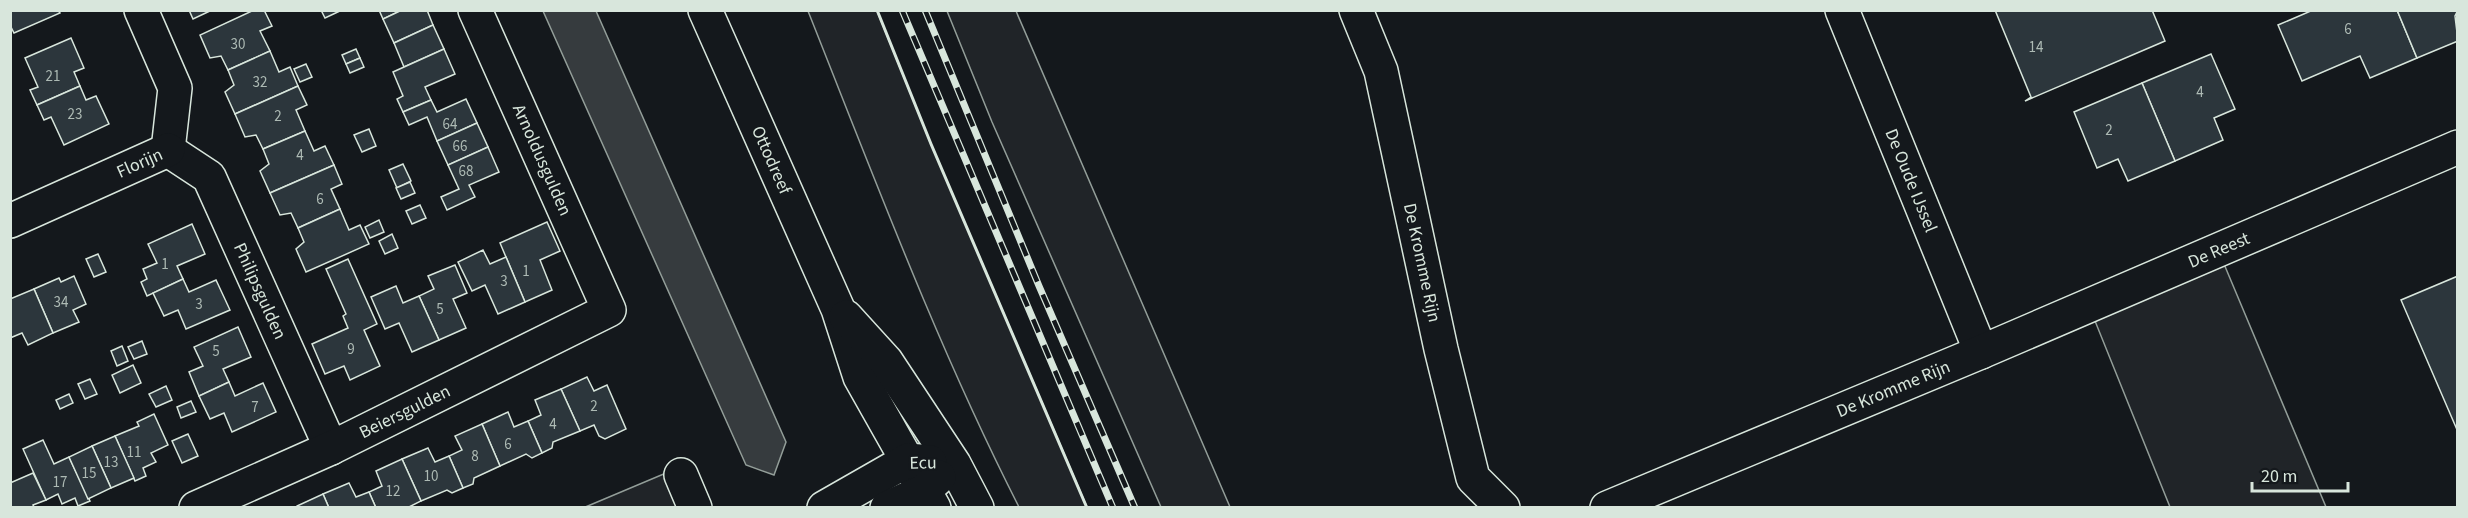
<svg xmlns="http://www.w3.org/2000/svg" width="2468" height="518" viewBox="0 0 2468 518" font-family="'Source Sans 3',sans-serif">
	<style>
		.green { fill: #202428; stroke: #939e99; stroke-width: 1.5 }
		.water { fill: #363b3e; stroke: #939e99; stroke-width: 1.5 }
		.building { fill: #2c363c; stroke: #d8e6dc; stroke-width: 1.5 }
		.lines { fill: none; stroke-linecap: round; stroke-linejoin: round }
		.minor-casing { stroke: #d8e6dc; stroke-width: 36 }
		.minor { stroke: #14181c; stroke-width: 33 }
		.rail-casing { stroke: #d8e6dc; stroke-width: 7 }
		.rail { stroke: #14181c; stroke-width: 4.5; stroke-dasharray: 14; stroke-linecap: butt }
		.wall { stroke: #d8e6dc; stroke-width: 3 }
		.labels { text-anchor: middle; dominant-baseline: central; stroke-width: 4.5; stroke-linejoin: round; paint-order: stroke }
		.number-label { font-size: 15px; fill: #adbab4 }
		.street-label { font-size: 18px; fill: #d8e6dc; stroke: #14181c }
	</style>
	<rect width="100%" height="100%" fill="#14181c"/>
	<!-- green -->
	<g class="green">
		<path d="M808 11H877L931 144 1087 507H1019C938 348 874 177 808 11Z"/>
		<path d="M947 11H1016L1230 507H1161L992 122Z"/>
		<path d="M2224 264 2326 507H2170L2095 321Z"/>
		<path d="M666 473 682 508H583Z"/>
	</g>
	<!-- water -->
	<path class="water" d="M543 11H596L786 442 774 475 746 465Z"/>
	<!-- building -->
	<g class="building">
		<path d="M10 10H58L60 13 14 33 10 25Z"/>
		<path d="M189 10H212L193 19Z"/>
		<path d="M254 10H264L272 26 260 31 270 51 228 70 221 56 210 58 200 35Z"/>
		<path d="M321 10H342L325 18Z"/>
		<path d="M379 10H402L383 19Z"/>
		<path d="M402 10H427L433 25 394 43 383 19Z"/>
		<path d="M1995 10H2152L2165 41 2025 101 2031 97Z"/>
		<path d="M2313 10H2397L2417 58 2370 78 2360 56 2302 81 2278 25Z"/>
		<path d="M2397 10H2458L2455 16 2458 41 2417 58Z"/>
		<path d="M433 25 444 49 404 67 394 43Z"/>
		<path d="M71 38 84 68 74 72 80 86 37 105 30 90 38 87 25 58Z"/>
		<path d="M356 49 360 58 346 64 342 55Z"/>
		<path d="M444 49 455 74 425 87 431 100 403 112 397 99 403 96 393 72Z"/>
		<path d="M270 51 279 72 290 67 298 86 235 114 225 92 234 85 228 70Z"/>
		<path d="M2211 54 2235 109 2214 118 2223 140 2175 161 2142 83Z"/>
		<path d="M360 58 364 67 350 73 346 64Z"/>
		<path d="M306 64 312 77 300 82 294 69Z"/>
		<path d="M2142 83 2175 161 2128 181 2118 159 2097 168 2074 112Z"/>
		<path d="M80 86 86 100 96 96 109 124 64 145 51 117 44 120 37 105Z"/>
		<path d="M298 86 307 105 296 110 305 131 263 149 256 135 245 137 235 114Z"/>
		<path d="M466 99 477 123 437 141 427 117 409 125 403 112 431 100 437 112Z"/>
		<path d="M477 123 488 147 448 165 437 141Z"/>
		<path d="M369 129 376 146 362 152 354 135Z"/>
		<path d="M305 131 314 151 325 146 334 165 270 193 260 171 269 164 263 149Z"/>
		<path d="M488 147 499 172 469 185 475 197 447 210 441 197 459 189 448 165Z"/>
		<path d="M403 164 411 181 397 188 389 170Z"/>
		<path d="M334 165 342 184 331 189 340 209 298 228 291 213 280 215 270 193Z"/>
		<path d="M410 182 415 193 401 199 396 188Z"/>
		<path d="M420 205 426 218 412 224 406 211Z"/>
		<path d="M340 209 349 230 360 225 369 244 306 272 296 249 304 242 298 228Z"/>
		<path d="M379 220 384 232 370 238 365 227Z"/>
		<path d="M547 222 560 251 540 260 552 290 525 302 500 243Z"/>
		<path d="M192 224 205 254 177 266 183 279 147 296 141 282 147 279 143 269 157 263 148 244Z"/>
		<path d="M392 234 398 248 385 254 379 241Z"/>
		<path d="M483 250 490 264 506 257 525 302 498 314 485 285 472 291 458 262Z"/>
		<path d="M98 254 106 272 94 277 86 259Z"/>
		<path d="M348 259 377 324 364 330 380 366 350 380 344 366 325 374 312 344 348 328 343 316 346 314 326 269Z"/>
		<path d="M455 265 467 293 453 299 466 328 439 340 419 296 434 289 428 276Z"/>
		<path d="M74 276 86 304 73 310 79 322 53 333 34 289 59 278 61 282Z"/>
		<path d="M2458 276V432L2401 300Z"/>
		<path d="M183 279 189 292 216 280 230 310 186 329 178 310 164 316 153 293Z"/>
		<path d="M396 286 403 303 419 296 439 340 412 352 399 323 385 329 371 297Z"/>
		<path d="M34 289 53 333 28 345 22 333 10 338V299Z"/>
		<path d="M238 327 251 357 223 369 229 382 199 396 189 372 203 366 194 347Z"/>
		<path d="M142 341 147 354 134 359 128 347Z"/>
		<path d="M122 346 128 361 117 366 111 351Z"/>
		<path d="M133 365 141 383 120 393 112 375Z"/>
		<path d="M587 377 594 391 607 385 626 429 605 439 599 436 594 425 580 431 561 389Z"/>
		<path d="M90 379 97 394 85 399 78 384Z"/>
		<path d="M229 382 235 396 263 383 276 412 232 432 224 413 210 419 199 396Z"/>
		<path d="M166 386 172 400 156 407 149 394Z"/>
		<path d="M561 389 580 431 553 442 552 448 542 453 528 421 541 415 535 400Z"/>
		<path d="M69 394 73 403 60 409 56 400Z"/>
		<path d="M191 401 196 412 181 418 177 407Z"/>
		<path d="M508 412 514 427 528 421 542 453 532 458 526 454 500 466 482 424Z"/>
		<path d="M154 414 168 445 151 453 156 462 143 468 146 476 135 481 115 436 139 426 137 422Z"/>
		<path d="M482 424 500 466 474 478 473 484 463 488 449 456 462 450 455 436Z"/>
		<path d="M188 434 198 456 182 463 172 441Z"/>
		<path d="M115 436 134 478 111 488 92 446Z"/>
		<path d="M43 440 54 464 69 457 90 501 78 506 75 498 62 504 58 494 46 500 23 449Z"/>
		<path d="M92 446 111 488 88 499 69 457Z"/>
		<path d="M428 448 435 462 449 456 463 488 452 493 447 490 421 501 402 459Z"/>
		<path d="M402 459 421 501 407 508H376L369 492 382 486 376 471Z"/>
		<path d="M33 473 46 500 33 505 34 508H10V483Z"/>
		<path d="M349 483 356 497 369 492 376 508H329L323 494Z"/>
		<path d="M323 494 329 508H297V506Z"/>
	</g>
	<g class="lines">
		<!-- minor casing -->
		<g class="minor-casing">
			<g id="minor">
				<path d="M141 10 175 88 168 150"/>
				<path id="s1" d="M705 10 838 309 860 377 934 508"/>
				<path id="s2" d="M1356 10 1381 71 1441 349 1473 478 1503 508"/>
				<path id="s3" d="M1842 10 1981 352"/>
				<path id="s4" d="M168 150 209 177 331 448"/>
				<path id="s5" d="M10 221 168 150"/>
				<path d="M846 317 886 361 954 464 977 508"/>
				<path d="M681 475 695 508"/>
				<path id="s6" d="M196 508 331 448 609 310 475 10"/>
				<path d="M824 508 908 460 930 462"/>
				<path d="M887 508 924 491 939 477"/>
				<path id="s7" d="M1607 508 1981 352 2458 147"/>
			</g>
		</g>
		<!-- minor -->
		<use href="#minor" class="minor"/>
		<!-- rail casing -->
		<g class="rail-casing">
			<g id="rail">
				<path d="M902 10 1113 508"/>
				<path d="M925 10 1039 286 1135 508"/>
			</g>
		</g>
		<!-- rail -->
		<use href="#rail" class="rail"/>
		<!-- wall -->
		<path class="wall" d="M877 10 931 144 1087 508"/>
	</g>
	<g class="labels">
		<!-- number labels -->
		<g class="number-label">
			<text x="2348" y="29">6</text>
			<text x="238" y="44">30</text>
			<text x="2036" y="47">14</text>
			<text x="53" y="76">21</text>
			<text x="260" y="82">32</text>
			<text x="2200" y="92">4</text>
			<text x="75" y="114">23</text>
			<text x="278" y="116">2</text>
			<text x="450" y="124">64</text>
			<text x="2109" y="130">2</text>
			<text x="460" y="146">66</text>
			<text x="300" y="155">4</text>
			<text x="466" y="171">68</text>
			<text x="320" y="199">6</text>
			<text x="165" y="264">1</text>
			<text x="526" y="271">1</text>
			<text x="504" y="281">3</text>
			<text x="61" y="302">34</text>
			<text x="199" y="304">3</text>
			<text x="440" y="309">5</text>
			<text x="351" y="349">9</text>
			<text x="216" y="351">5</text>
			<text x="594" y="406">2</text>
			<text x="255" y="407">7</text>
			<text x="553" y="424">4</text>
			<text x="508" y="444">6</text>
			<text x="134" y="452">11</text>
			<text x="475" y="456">8</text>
			<text x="111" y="462">13</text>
			<text x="89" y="473">15</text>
			<text x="431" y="476">10</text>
			<text x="60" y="482">17</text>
			<text x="393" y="491">12</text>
		</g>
		<!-- street labels -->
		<g class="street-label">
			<text transform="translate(542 160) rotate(66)">Arnoldusgulden</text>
			<text stroke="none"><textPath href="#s1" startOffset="164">Ottodreef</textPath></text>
			<text stroke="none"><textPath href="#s5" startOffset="142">Florijn</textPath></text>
			<text stroke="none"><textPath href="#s3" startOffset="184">De Oude IJssel</textPath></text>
			<text stroke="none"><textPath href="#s7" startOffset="664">De Reest</textPath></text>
			<text stroke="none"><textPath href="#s2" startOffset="262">De Kromme Rijn</textPath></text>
			<text stroke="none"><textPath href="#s4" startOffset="174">Philipsgulden</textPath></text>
			<text stroke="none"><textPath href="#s7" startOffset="310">De Kromme Rijn</textPath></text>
			<text stroke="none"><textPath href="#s6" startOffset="230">Beiersgulden</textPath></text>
			<text transform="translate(923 463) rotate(-1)">Ecu</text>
		</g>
	</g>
	<!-- border -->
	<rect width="2468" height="518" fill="none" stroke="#d8e6dc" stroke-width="24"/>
	<!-- scale -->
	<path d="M2252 482v9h96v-9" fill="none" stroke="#d8e6dc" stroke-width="3"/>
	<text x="2261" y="482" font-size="18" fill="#d8e6dc" stroke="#14181c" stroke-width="4.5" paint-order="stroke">20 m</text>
</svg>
